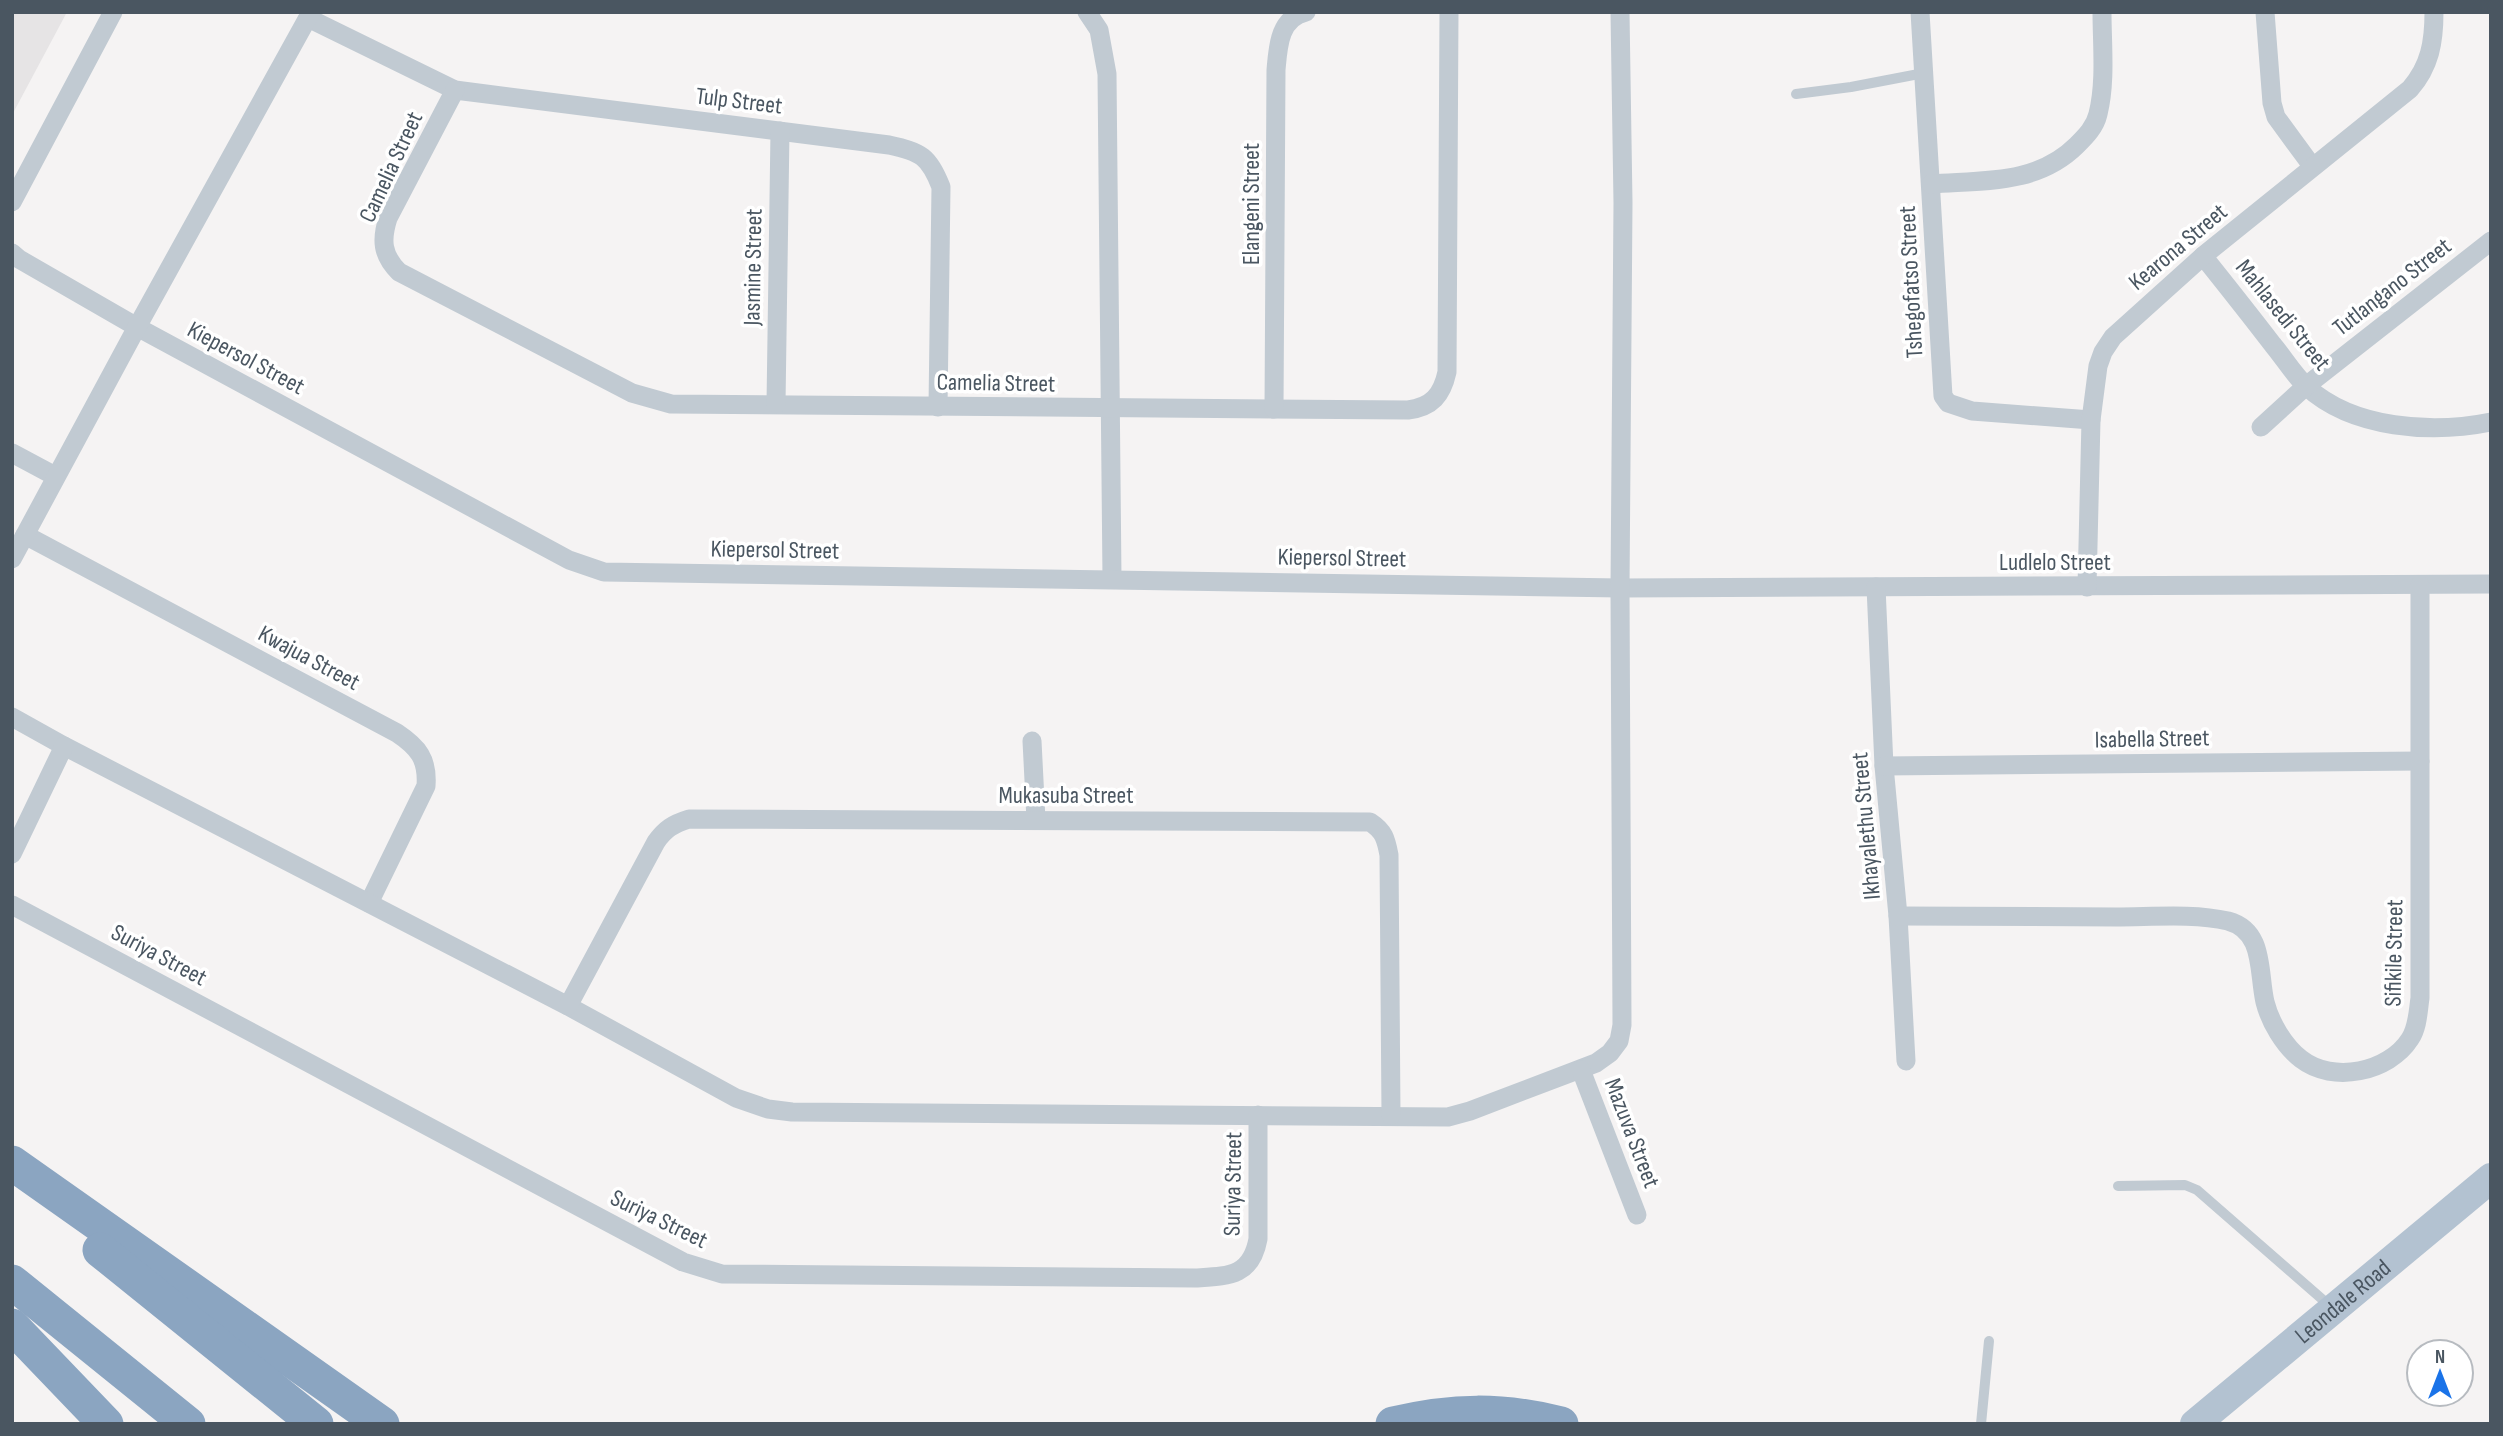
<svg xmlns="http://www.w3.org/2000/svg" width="2503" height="1436" viewBox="0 0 2503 1436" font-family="'Sofia Sans Condensed',sans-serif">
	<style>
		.education { fill: #e6e4e5 }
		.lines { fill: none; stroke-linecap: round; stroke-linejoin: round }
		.service { stroke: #c1cad2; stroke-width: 10 }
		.minor { stroke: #c1cad2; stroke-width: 19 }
		.primary { stroke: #b3c2d1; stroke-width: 30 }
		.motorway { stroke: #8ba5c1; stroke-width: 35 }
		.labels { text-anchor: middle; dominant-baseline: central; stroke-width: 7; stroke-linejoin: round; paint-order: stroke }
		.street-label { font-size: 24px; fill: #4a5661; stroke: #fff }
	</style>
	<rect width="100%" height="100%" fill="#f5f3f3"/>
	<!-- education -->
	<path class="education" d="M12 12H67L12 115Z"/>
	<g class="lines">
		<!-- service -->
		<g class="service">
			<path d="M1796 94 1851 87 1924 73"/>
			<path d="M2118 1186 2185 1185 2197 1190 2330 1306"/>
			<path d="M1981 1424 1989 1341"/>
		</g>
		<!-- minor -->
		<g class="minor">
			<path d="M1087 12 1099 30 1107 74 1112 578"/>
			<path d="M1920 12 1943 396 1948 403 1972 411 2091 420"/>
			<path d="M2265 12 2272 103 2276 117 2312 166"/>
			<path d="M308 18 455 90 889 145C921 152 929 156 941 187L938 407"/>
			<path d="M455 90 388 218C381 240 382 255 399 272L632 393 671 404 1408 410C1432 407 1442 395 1447 372L1449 12"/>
			<path d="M1931 184C1983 180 2037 185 2077 145 2086 136 2095 127 2098 114 2106 82 2102 45 2102 12"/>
			<path d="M12 202 113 12"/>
			<path d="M12 253 19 259 137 327 569 560 604 572 1620 588 2491 584"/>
			<path d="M2203 256C2227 286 2250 315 2273 345 2284 358 2294 375 2307 387 2353 429 2432 434 2491 422"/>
			<path d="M776 404 780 131"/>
			<path d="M1274 409 1276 70C1278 47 1279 18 1306 12"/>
			<path d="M2261 427 2306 386 2491 241"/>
			<path d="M12 453 55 476"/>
			<path d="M25 535 397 733C418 747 428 759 426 786L369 903"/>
			<path d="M12 559 137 327 311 12"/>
			<path d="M1876 587 1884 766 1898 916 1906 1061"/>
			<path d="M2087 587 2091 420 2098 366 2103 352 2113 337 2203 256 2410 89C2430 66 2434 42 2434 12"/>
			<path d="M12 717 64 746 568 1006 736 1098 768 1109 792 1112 1448 1117 1470 1111 1596 1063 1610 1053 1619 1041 1622 1025 1620 588 1623 203 1620 12"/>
			<path d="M1032 741 1036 820"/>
			<path d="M1884 766 2420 761"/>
			<path d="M12 854 64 746"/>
			<path d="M12 905 683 1262 722 1274 1195 1278C1228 1276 1251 1277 1258 1239V1115"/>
			<path d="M1898 916C1970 916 2043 917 2116 917 2152 917 2193 913 2228 921 2265 931 2258 972 2265 1002 2270 1022 2284 1046 2301 1059 2333 1084 2389 1072 2410 1039 2418 1027 2418 1011 2420 998V585"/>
			<path d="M568 1006 656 842C665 829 673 824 689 819L1370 822C1384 831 1386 839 1389 855L1391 1115"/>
			<path d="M1581 1070 1637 1215"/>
		</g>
		<!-- primary -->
		<path class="primary" id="s1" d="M2195 1424 2491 1178"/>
		<!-- motorway -->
		<g class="motorway">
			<path d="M12 1163 382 1424"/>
			<path d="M100 1250 316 1424"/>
			<path d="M12 1282 188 1424"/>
			<path d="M12 1326 106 1424"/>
			<path d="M1393 1424C1452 1410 1502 1409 1561 1424"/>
		</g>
	</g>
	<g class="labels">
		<!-- street labels -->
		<g class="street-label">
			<text transform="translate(739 101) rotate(7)">Tulp Street</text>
			<text transform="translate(391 167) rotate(-65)">Camelia Street</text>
			<text transform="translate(1251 204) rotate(-90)">Elangeni Street</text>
			<text transform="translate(2178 247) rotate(-40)">Kearona Street</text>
			<text transform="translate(753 267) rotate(-89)">Jasmine Street</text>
			<text transform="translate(1911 282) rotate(-93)">Tshegofatso Street</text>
			<text transform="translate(2392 287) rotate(-38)">Tutlangano Street</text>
			<text transform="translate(2283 315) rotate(51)">Mahlasedi Street</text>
			<text transform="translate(246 358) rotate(28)">Kiepersol Street</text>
			<text transform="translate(996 383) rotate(1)">Camelia Street</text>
			<text transform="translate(775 550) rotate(1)">Kiepersol Street</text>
			<text transform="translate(1342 558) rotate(1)">Kiepersol Street</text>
			<text x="2055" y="562">Ludlelo Street</text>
			<text transform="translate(309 658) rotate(28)">Kwajua Street</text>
			<text transform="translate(2152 739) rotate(-1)">Isabella Street</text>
			<text x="1066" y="795">Mukasuba Street</text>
			<text transform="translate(1866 826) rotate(-95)">Ikhayalethu Street</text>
			<text transform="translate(2394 953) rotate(-89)">Sifikile Street</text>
			<text transform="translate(159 955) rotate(28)">Suriya Street</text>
			<text transform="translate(1632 1133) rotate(69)">Mazuva Street</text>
			<text transform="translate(1233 1184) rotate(-89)">Suriya Street</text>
			<text transform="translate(659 1219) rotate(26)">Suriya Street</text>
			<text stroke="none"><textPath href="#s1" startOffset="192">Leondale Road</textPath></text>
		</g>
	</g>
	<!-- border -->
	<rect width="2503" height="1436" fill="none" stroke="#4a5661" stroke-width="28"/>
	<!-- north arrow -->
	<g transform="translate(2440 1373)"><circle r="33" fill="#ffffff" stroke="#b7bbc0" stroke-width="2"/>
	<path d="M0-5L12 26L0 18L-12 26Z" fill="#1a73e8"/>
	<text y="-10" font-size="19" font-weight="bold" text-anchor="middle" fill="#4a5661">N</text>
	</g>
</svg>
